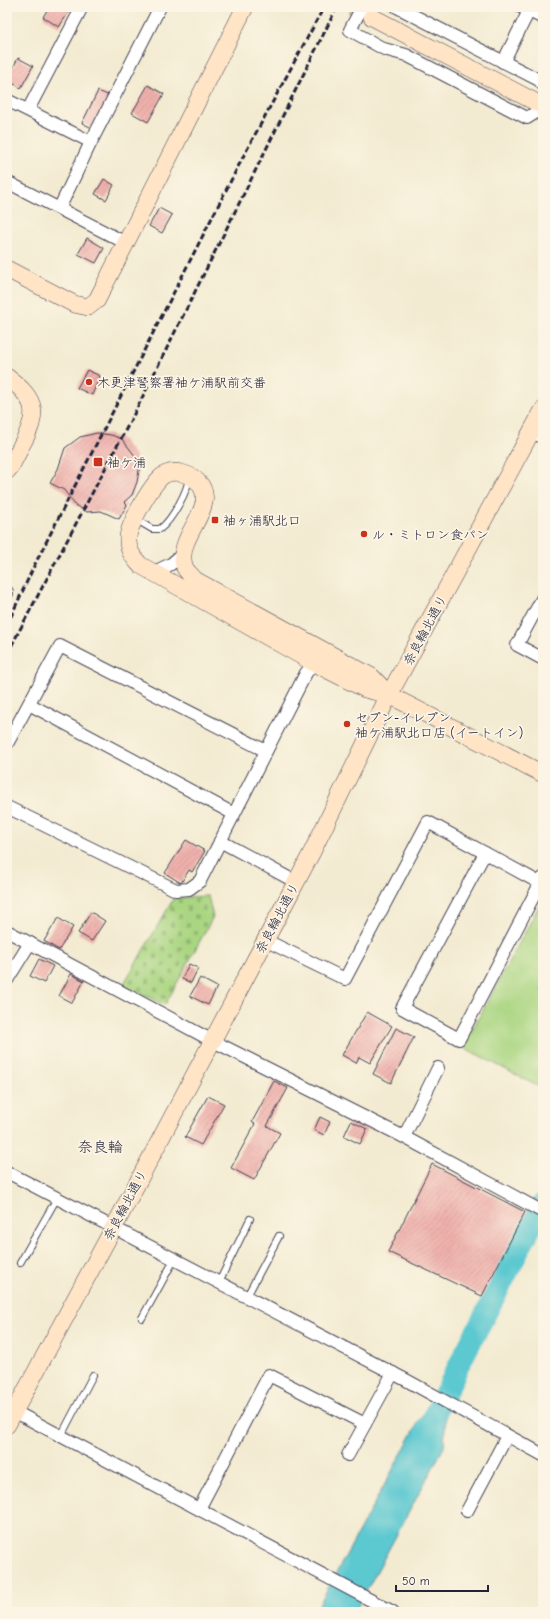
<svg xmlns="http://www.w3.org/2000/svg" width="550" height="1619" viewBox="0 0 550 1619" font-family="'Comic Neue','Klee One',sans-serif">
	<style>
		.cemetery { fill: url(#cemetery-stones); stroke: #667c5e }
		.park { fill: #aad682; stroke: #667c5e }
		.water { fill: #5bc8d0; stroke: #3e7586 }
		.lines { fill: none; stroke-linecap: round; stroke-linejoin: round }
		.river { stroke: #5bc8d0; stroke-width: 22 }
		.building { fill: url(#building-hatch) }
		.secondary-tunnel { stroke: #c9c3b3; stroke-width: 17; stroke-dasharray: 17 8; stroke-linecap: butt }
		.lane-casing { stroke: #414052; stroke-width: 8 }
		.street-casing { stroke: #414052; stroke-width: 14 }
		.secondary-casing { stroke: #414052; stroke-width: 18 }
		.lane { stroke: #fff; stroke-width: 6 }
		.street { stroke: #fff; stroke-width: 12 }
		.secondary { stroke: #ffe4c6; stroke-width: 17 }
		.rail { stroke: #22223b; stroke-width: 3; stroke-dasharray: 6 3; stroke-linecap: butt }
		.poi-dot { fill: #c8321e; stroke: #fcf5e5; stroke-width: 1.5 }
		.labels { text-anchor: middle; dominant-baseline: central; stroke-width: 3.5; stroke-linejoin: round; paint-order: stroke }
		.poi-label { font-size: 13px; fill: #22223b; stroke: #fcf5e5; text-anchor: start }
		.street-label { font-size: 13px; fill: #22223b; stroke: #fcf5e5 }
		.quarter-label { font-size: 15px; fill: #22223b; stroke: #fcf5e5 }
	</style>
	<defs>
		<pattern id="cemetery-stones" width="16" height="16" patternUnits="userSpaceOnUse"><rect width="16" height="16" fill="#aad682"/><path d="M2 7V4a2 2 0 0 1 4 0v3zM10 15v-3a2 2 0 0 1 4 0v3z" fill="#92b771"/></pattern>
		<pattern id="building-hatch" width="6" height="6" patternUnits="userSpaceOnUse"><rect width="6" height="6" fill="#efb0ab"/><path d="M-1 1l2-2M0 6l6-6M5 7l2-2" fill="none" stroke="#cd9794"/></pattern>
	</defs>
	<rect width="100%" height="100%" fill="#fcf5e5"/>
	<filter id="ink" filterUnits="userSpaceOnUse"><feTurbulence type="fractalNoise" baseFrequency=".025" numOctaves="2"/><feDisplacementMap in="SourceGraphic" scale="8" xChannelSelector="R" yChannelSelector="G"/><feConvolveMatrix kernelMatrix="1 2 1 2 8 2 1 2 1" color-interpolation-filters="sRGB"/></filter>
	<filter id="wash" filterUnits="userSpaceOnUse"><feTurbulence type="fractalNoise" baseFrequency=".012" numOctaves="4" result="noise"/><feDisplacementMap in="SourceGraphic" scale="16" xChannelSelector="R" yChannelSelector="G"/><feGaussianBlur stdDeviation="0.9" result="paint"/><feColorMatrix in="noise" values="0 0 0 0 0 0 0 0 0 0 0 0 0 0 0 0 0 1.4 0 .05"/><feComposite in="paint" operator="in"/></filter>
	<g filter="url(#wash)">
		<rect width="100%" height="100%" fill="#f3ebd1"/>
		<!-- cemetery -->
		<path class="cemetery" d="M208 896 213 917 165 1005 123 985 174 898Z"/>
		<!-- park -->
		<path class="park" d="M543 899V1089L463 1047Z"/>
		<!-- water -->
		<path class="water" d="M429 1403 446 1411 444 1447 355 1612H315Z"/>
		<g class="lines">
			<!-- river -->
			<path class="river" d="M425 1434 466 1351 543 1204"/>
		</g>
		<g id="blocks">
			<!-- building -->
			<g class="building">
				<path d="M49 7H72L59 27 43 17Z"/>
				<path d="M18 58 33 66 21 88 7 80Z"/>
				<path d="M148 85 164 94 148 122 132 113Z"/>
				<path d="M98 91 110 96 94 129 82 123Z"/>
				<path d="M104 179 114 185 106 200 95 194Z"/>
				<path d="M159 208 172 215 162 233 149 226Z"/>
				<path d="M87 238 104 248 96 263 78 254Z"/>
				<path d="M87 370 100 376 92 395 77 388Z"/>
				<path d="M97 433 111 435 122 439 136 457 139 470 137 482 132 495 124 502 127 505 119 519 101 511 87 512 75 505 64 490 50 483 58 469 65 448 80 437Z"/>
				<path d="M186 840 205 851 192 872 189 870 181 883 165 873Z"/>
				<path d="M91 912 105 921 92 941 78 933Z"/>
				<path d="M58 918 73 927 59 950 44 941Z"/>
				<path d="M39 959 53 966 44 983 30 976Z"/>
				<path d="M189 964 198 968 191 983 182 979Z"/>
				<path d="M71 974 84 981 72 1003 59 996Z"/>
				<path d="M200 978 217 987 208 1005 190 996Z"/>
				<path d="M367 1012 392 1026 370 1063 359 1057 356 1063 342 1055Z"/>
				<path d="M396 1028 414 1037 391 1083 373 1074Z"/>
				<path d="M274 1081 288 1088 267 1126 280 1133 254 1180 231 1168 255 1124 252 1122Z"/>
				<path d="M208 1096 224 1104 201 1145 185 1137Z"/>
				<path d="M320 1117 330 1122 324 1135 314 1130Z"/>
				<path d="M351 1121 367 1129 360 1144 344 1136Z"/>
				<path d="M432 1164 525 1212 482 1296 388 1252Z"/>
			</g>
		</g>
	</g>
	<g filter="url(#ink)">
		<use href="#blocks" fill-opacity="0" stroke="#414052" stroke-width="1"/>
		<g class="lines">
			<!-- secondary-tunnel -->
			<path class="secondary-tunnel" d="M351 7 372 17"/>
			<!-- lane casing -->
			<g class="lane-casing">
				<g id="lane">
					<path d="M135 519 152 529H160C172 520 188 491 189 477"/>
					<path d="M20 1263 57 1198"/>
					<path d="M218 1284 250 1219"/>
					<path d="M246 1298 279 1236"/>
					<path d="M142 1318 174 1260"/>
					<path d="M61 1436 93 1375"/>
				</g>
			</g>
			<!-- street casing -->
			<g class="street-casing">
				<g id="street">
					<path d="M362 7 350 30 384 49 406 55 527 118 543 108"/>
					<path d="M397 7 539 80 543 85"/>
					<path d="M521 7 543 18"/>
					<path d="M503 62 529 11"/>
					<path d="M7 100 91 142"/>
					<path d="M28 110 82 7"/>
					<path d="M7 182 126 243"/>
					<path d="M60 207 91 142 160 7"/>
					<path d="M532 431 543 438"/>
					<path d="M152 573 171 564 183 554"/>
					<path d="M7 592V593"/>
					<path d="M543 597 517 645 543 659"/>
					<path d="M29 704 234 814"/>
					<path d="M7 744 60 646 266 751"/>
					<path d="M7 807 176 890 189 889 200 881 306 673 314 663"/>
					<path d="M220 841 296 882"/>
					<path d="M485 853 402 1008 459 1039 543 878"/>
					<path d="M7 931 211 1040 404 1137 543 1212"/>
					<path d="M265 940 345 979 428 822 540 883"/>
					<path d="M7 980 30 943"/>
					<path d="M404 1137 438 1068"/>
					<path d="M7 1172 406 1380 543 1455"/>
					<path d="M8 1408 393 1612"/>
					<path d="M348 1455 365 1424"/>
					<path d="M199 1509 269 1375 365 1424 393 1373"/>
					<path d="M467 1511 507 1436"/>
				</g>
			</g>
			<!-- secondary casing -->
			<g class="secondary-casing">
				<g id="secondary">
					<path d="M372 17 543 106"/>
					<path d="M7 269 74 304 88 307 97 300 245 7"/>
					<path d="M7 377C38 400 39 414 21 446 17 454 13 465 7 471"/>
					<path d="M389 695 372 677 195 580C192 576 187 572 185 568 172 537 223 506 197 481 190 474 176 470 166 474 154 478 128 526 128 538 127 549 133 557 140 565L314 663 365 689 389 695 543 774"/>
					<path d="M7 1425 113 1229 312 852 389 695 543 410"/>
				</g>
			</g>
			<!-- lane -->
			<use href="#lane" class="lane"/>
			<!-- street -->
			<use href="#street" class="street"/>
			<!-- secondary -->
			<use href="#secondary" class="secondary"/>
			<!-- rail -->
			<g class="rail">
				<path d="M7 625 35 564 244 155 324 7"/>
				<path d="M7 654 134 414 337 7"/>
			</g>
		</g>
	</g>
	<!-- markers -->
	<g class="poi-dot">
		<circle cx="89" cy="382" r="4"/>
		<rect x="93" y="457" width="10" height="10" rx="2"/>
		<rect x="211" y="516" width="8" height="8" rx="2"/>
		<circle cx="364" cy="534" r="4"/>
		<circle cx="347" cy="724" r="4"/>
	</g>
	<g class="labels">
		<!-- poi labels -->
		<g class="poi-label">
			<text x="97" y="382">木更津警察署袖ケ浦駅前交番</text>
			<text x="107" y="462">袖ケ浦</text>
			<text x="223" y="520">袖ヶ浦駅北口</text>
			<text x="372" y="534">ル・ミトロン食パン</text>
			<text x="355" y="717">セブン-イレブン<tspan x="355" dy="15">袖ケ浦駅北口店 (イートイン)</tspan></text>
		</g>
		<!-- street labels -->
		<g class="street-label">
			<text transform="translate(425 630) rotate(-62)">奈良輪北通り</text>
			<text transform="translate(277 918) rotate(-62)">奈良輪北通り</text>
			<text transform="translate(125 1205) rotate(-62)">奈良輪北通り</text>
		</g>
		<!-- quarter labels -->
		<g class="quarter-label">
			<text x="100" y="1147">奈良輪</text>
		</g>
	</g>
	<!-- margin -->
	<rect width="550" height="1619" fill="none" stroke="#fcf5e5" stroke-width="24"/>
	<!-- scale -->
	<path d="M396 1585v6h92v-6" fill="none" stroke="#22223b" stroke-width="2"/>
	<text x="402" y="1585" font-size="12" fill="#22223b" stroke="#fcf5e5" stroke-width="3" paint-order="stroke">50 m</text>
</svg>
